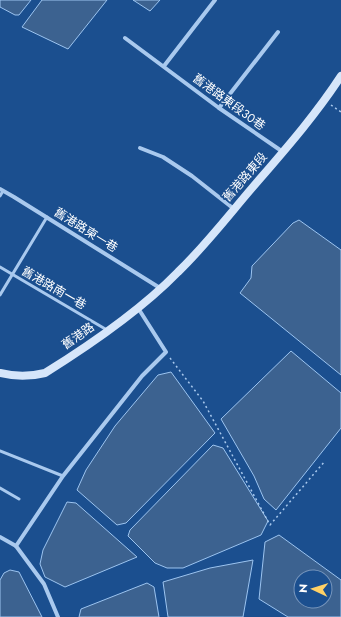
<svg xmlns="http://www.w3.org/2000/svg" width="341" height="617" viewBox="0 0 341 617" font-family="Jost,'Noto Sans TC',sans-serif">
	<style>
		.water { fill: #3c6290; stroke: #9cc4f0; fill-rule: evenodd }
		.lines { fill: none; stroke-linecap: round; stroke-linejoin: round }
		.path { stroke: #a9c9ee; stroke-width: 1.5; stroke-dasharray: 2 3; stroke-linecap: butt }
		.lane { stroke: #a9c9ee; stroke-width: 3 }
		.street { stroke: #a9c9ee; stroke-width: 4 }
		.secondary { stroke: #d6e6fa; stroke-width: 8 }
		.labels { text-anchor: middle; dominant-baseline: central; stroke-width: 3.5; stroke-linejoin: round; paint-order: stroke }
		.street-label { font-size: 12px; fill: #fff; stroke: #1b4f8f }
	</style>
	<rect width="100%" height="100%" fill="#1b4f8f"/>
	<!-- water -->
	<g class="water">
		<path d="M0 0H31L19 15H15L0 7Z"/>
		<path d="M42 0H107L68 49 22 27Z"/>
		<path d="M133 0H160L150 11Z"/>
		<path d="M299 220 341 250V375L240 293 251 278 252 266 293 223Z"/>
		<path d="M291 351 341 393V428L276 510 264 499 254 476 221 419Z"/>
		<path d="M171 372 215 433 126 523 117 525 77 490 86 470 115 426 158 375Z"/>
		<path d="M213 445 223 448 268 521 261 535 183 568H167L155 563 128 536 130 530Z"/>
		<path d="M67 502 76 503 137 557 65 587 45 577 40 564 43 550Z"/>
		<path d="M279 535 341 580V617H288L259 599 265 542ZM301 577H325V601H301Z"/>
		<path d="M253 560 243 617H168L163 582 210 568Z"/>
		<path d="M10 570 19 572 42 617H0V580L4 573Z"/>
		<path d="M147 583 154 587 159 617H79L81 609Z"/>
	</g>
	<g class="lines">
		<!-- path -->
		<g class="path">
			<path d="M331 105 341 112"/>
			<path d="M170 358 203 401 270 525 325 461"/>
		</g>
		<!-- lane -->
		<g class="lane">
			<path d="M0 196 3 191"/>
			<path d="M0 267 107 330"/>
			<path d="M0 295 47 217"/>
			<path d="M0 451 63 476"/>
			<path d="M0 488 19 499"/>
		</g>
		<!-- street -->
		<g class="street">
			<path d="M125 38 219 108 283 152"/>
			<path d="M164 66 215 0"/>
			<path d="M219 108 278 32"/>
			<path d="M140 148 163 157 192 176 234 209"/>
			<path d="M0 189 14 197 160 288"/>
			<path d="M0 537 16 546 44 584 58 617"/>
			<path d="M16 546 63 476 142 376 166 352 138 308"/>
		</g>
		<!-- secondary -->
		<path class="secondary" d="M0 373C16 377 29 377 45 373 90 345 141 310 178 272 205 246 228 216 252 188 283 152 315 116 341 76"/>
	</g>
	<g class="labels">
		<!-- street labels -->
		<g class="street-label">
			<text transform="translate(229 102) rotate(36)">舊港路東段30巷</text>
			<text transform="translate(245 177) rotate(-49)">舊港路東段</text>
			<text transform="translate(86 230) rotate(32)">舊港路東一巷</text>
			<text transform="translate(54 288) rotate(30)">舊港路南一巷</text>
			<text transform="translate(78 336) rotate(-35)">舊港路</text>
		</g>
	</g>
	<!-- north arrow -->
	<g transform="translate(313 589) rotate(274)"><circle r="19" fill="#1b4f8f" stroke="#7695bc"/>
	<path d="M0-3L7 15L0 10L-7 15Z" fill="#ffd166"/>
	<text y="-6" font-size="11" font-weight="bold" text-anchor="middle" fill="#ffffff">N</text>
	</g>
</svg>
